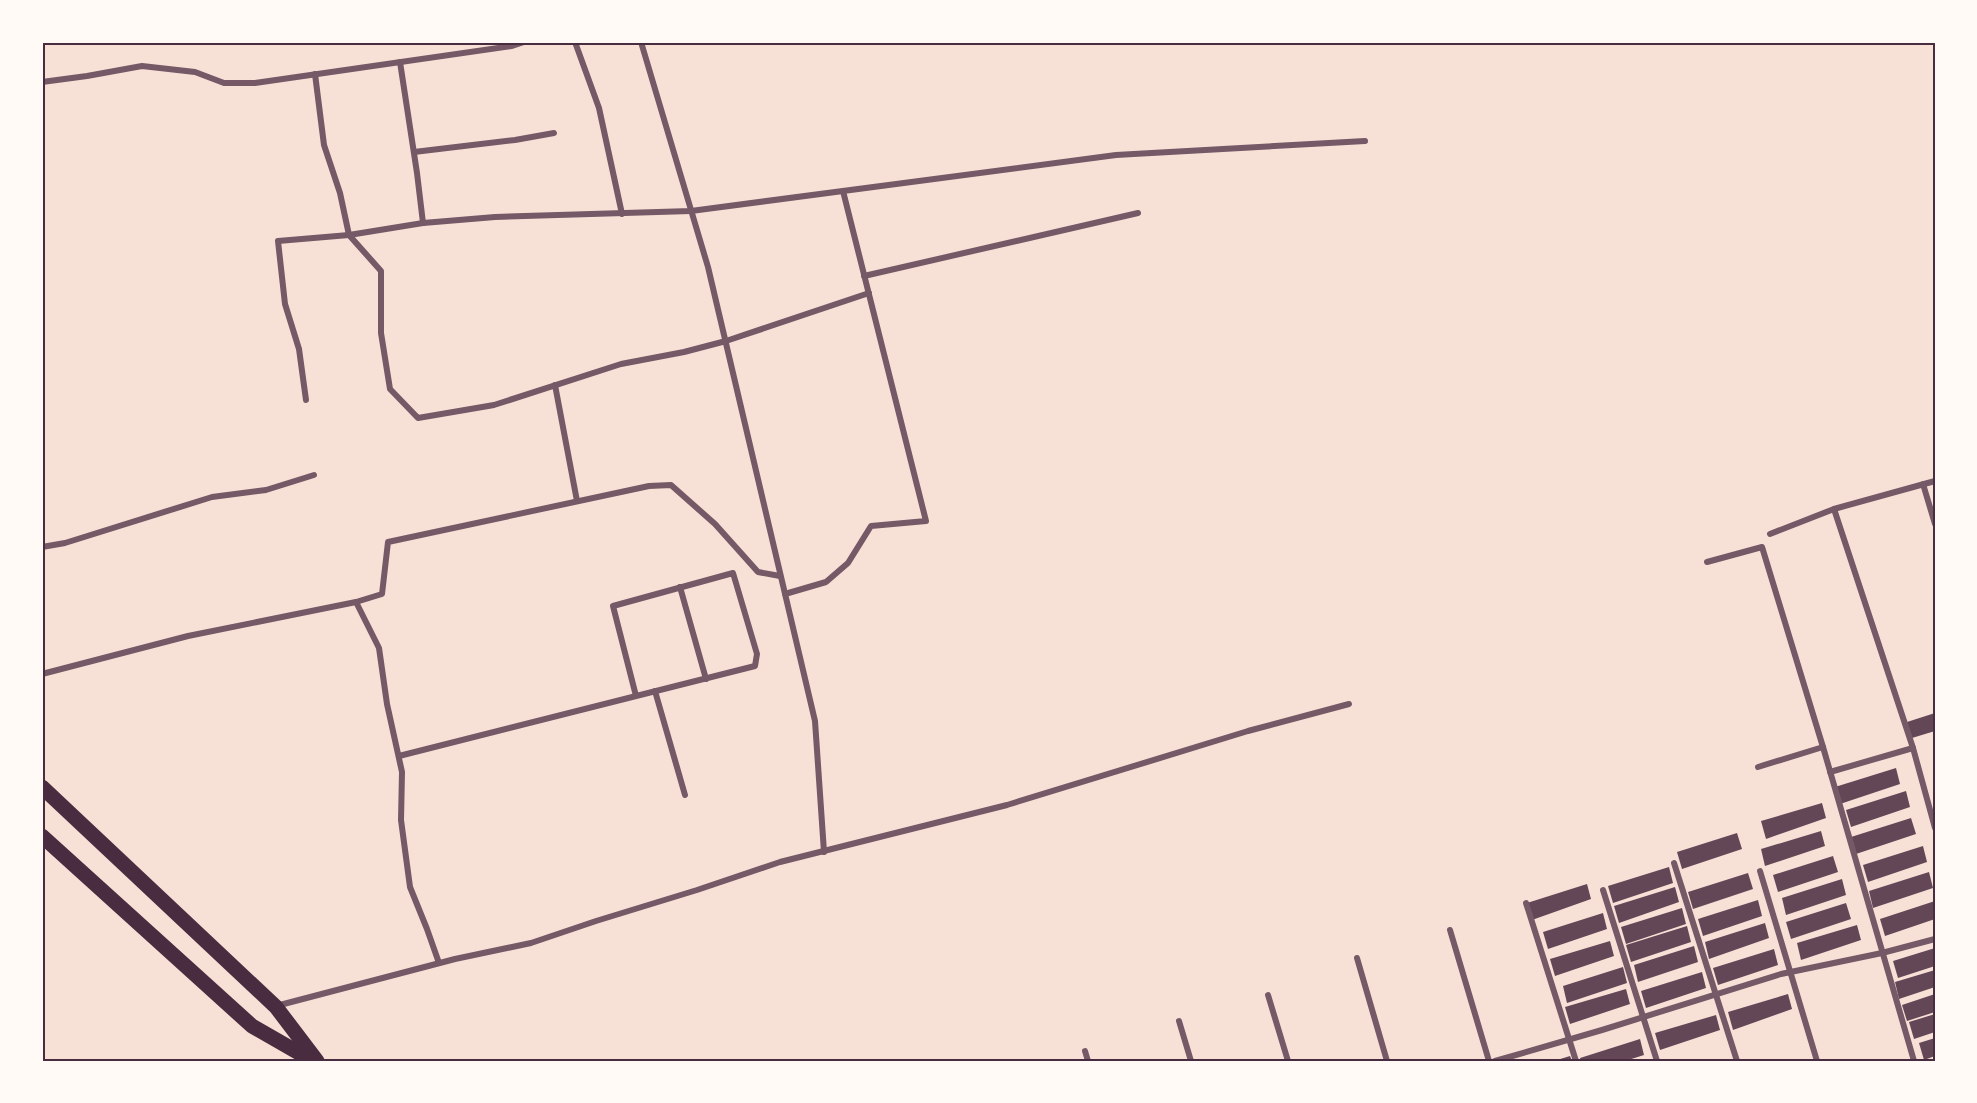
<svg xmlns="http://www.w3.org/2000/svg" width="1977" height="1103" viewBox="0 0 1977 1103" font-family="Cabin,sans-serif">
	<style>
		.building { fill: #644757 }
		.lines { fill: none; stroke-linecap: round; stroke-linejoin: round }
		.minor { stroke: #755966; stroke-width: 6 }
		.primary { stroke: #4a2c40; stroke-width: 15 }
		.neatline { fill: none; stroke: #4a2c40; stroke-width: 2 }
	</style>
	<rect width="100%" height="100%" fill="#f7e1d7"/>
	<!-- building -->
	<g class="building">
		<path d="M1935 713V731L1912 738 1907 722Z"/>
		<path d="M1896 768 1900 784 1840 804 1835 787Z"/>
		<path d="M1906 791 1910 807 1851 827 1846 810Z"/>
		<path d="M1822 803 1826 818 1766 839 1761 821Z"/>
		<path d="M1911 818 1916 834 1856 854 1851 837Z"/>
		<path d="M1821 831 1825 846 1765 866 1761 849Z"/>
		<path d="M1737 833 1742 849 1682 869 1677 852Z"/>
		<path d="M1923 846 1927 862 1868 882 1863 865Z"/>
		<path d="M1833 856 1838 872 1778 892 1773 875Z"/>
		<path d="M1669 867 1673 883 1613 903 1608 886Z"/>
		<path d="M1929 872 1933 888 1873 908 1869 891Z"/>
		<path d="M1748 873 1753 889 1693 909 1688 892Z"/>
		<path d="M1842 879 1846 895 1786 915 1782 898Z"/>
		<path d="M1587 884 1591 899 1532 920 1527 903Z"/>
		<path d="M1675 887 1679 902 1619 923 1614 906Z"/>
		<path d="M1758 900 1762 916 1703 936 1698 919Z"/>
		<path d="M1935 901V919L1885 936 1880 919Z"/>
		<path d="M1846 903 1851 919 1791 939 1786 922Z"/>
		<path d="M1682 908 1686 924 1626 944 1621 927Z"/>
		<path d="M1603 913 1607 929 1548 949 1543 932Z"/>
		<path d="M1765 923 1769 938 1709 959 1705 942Z"/>
		<path d="M1857 925 1861 940 1801 960 1797 943Z"/>
		<path d="M1687 926 1691 942 1631 962 1626 945Z"/>
		<path d="M1610 941 1614 956 1555 976 1550 959Z"/>
		<path d="M1694 946 1698 962 1638 982 1634 965Z"/>
		<path d="M1935 948V966L1898 978 1893 961Z"/>
		<path d="M1774 949 1778 965 1718 985 1713 968Z"/>
		<path d="M1623 967 1627 983 1567 1003 1563 986Z"/>
		<path d="M1935 970V987L1899 999 1895 982Z"/>
		<path d="M1702 972 1706 988 1646 1008 1641 991Z"/>
		<path d="M1626 989 1630 1004 1570 1024 1565 1007Z"/>
		<path d="M1788 994 1792 1009 1733 1030 1728 1012Z"/>
		<path d="M1935 994V1012L1907 1021 1902 1005Z"/>
		<path d="M1935 1014V1032L1914 1039 1909 1022Z"/>
		<path d="M1716 1015 1720 1030 1660 1050 1655 1033Z"/>
		<path d="M1935 1038V1056L1924 1060 1919 1043Z"/>
		<path d="M1640 1039 1644 1055 1625 1061H1581L1580 1058Z"/>
		<path d="M1570 1056 1572 1061H1557V1060Z"/>
	</g>
	<g class="lines">
		<!-- minor -->
		<g class="minor">
			<path d="M575 42 599 108 622 214"/>
			<path d="M641 42 708 267 815 721 824 852"/>
			<path d="M400 62 417 173 423 223"/>
			<path d="M315 74 324 145 340 193 349 235 381 271V333L390 389 418 418 494 405 621 364 684 352 726 341 869 293"/>
			<path d="M42 82 87 76 142 66 195 72 224 83H255L512 46 524 42"/>
			<path d="M414 152 515 140 554 133"/>
			<path d="M864 276 1138 213"/>
			<path d="M555 385 577 501"/>
			<path d="M306 400 299 349 285 304 278 241 349 235 423 223 495 217 691 211 1116 155 1365 141"/>
			<path d="M1923 484 1935 524"/>
			<path d="M1834 509 1913 748 1935 828"/>
			<path d="M1770 534 1834 509 1935 481"/>
			<path d="M42 547 65 543 212 497 266 490 314 475"/>
			<path d="M1707 562 1762 547 1823 747 1914 1061"/>
			<path d="M680 587 706 679"/>
			<path d="M785 594 826 582 848 563 871 526 926 521 843 191"/>
			<path d="M356 602 382 594 388 542 649 486 671 485 715 524 758 572 780 576"/>
			<path d="M42 674 188 636 356 602 379 648 387 704 402 772 401 820 410 887 427 929 439 963"/>
			<path d="M655 691 685 795"/>
			<path d="M399 756 755 666 757 654 733 573 613 606 636 696"/>
			<path d="M1758 767 1823 747"/>
			<path d="M1830 772 1913 748"/>
			<path d="M1674 863 1737 1061"/>
			<path d="M1760 871 1817 1061"/>
			<path d="M1603 890 1657 1061"/>
			<path d="M1526 903 1576 1061"/>
			<path d="M1450 930 1489 1061"/>
			<path d="M1357 958 1387 1061"/>
			<path d="M1268 995 1288 1061"/>
			<path d="M276 1006 455 959 531 943 596 921 697 890 780 862 1007 805 1248 731 1349 704"/>
			<path d="M1179 1021 1191 1061"/>
			<path d="M1085 1051 1088 1061"/>
			<path d="M1495 1061 1602 1030 1781 974 1882 953 1935 939"/>
		</g>
		<!-- primary -->
		<g class="primary">
			<path d="M42 787 276 1007 317 1061"/>
			<path d="M42 836 252 1026 313 1061"/>
		</g>
	</g>
	<!-- border -->
	<rect width="1977" height="1103" fill="none" stroke="#fffaf5" stroke-width="87"/>
	<rect x="44" y="44" width="1890" height="1016" class="neatline"/>
</svg>
